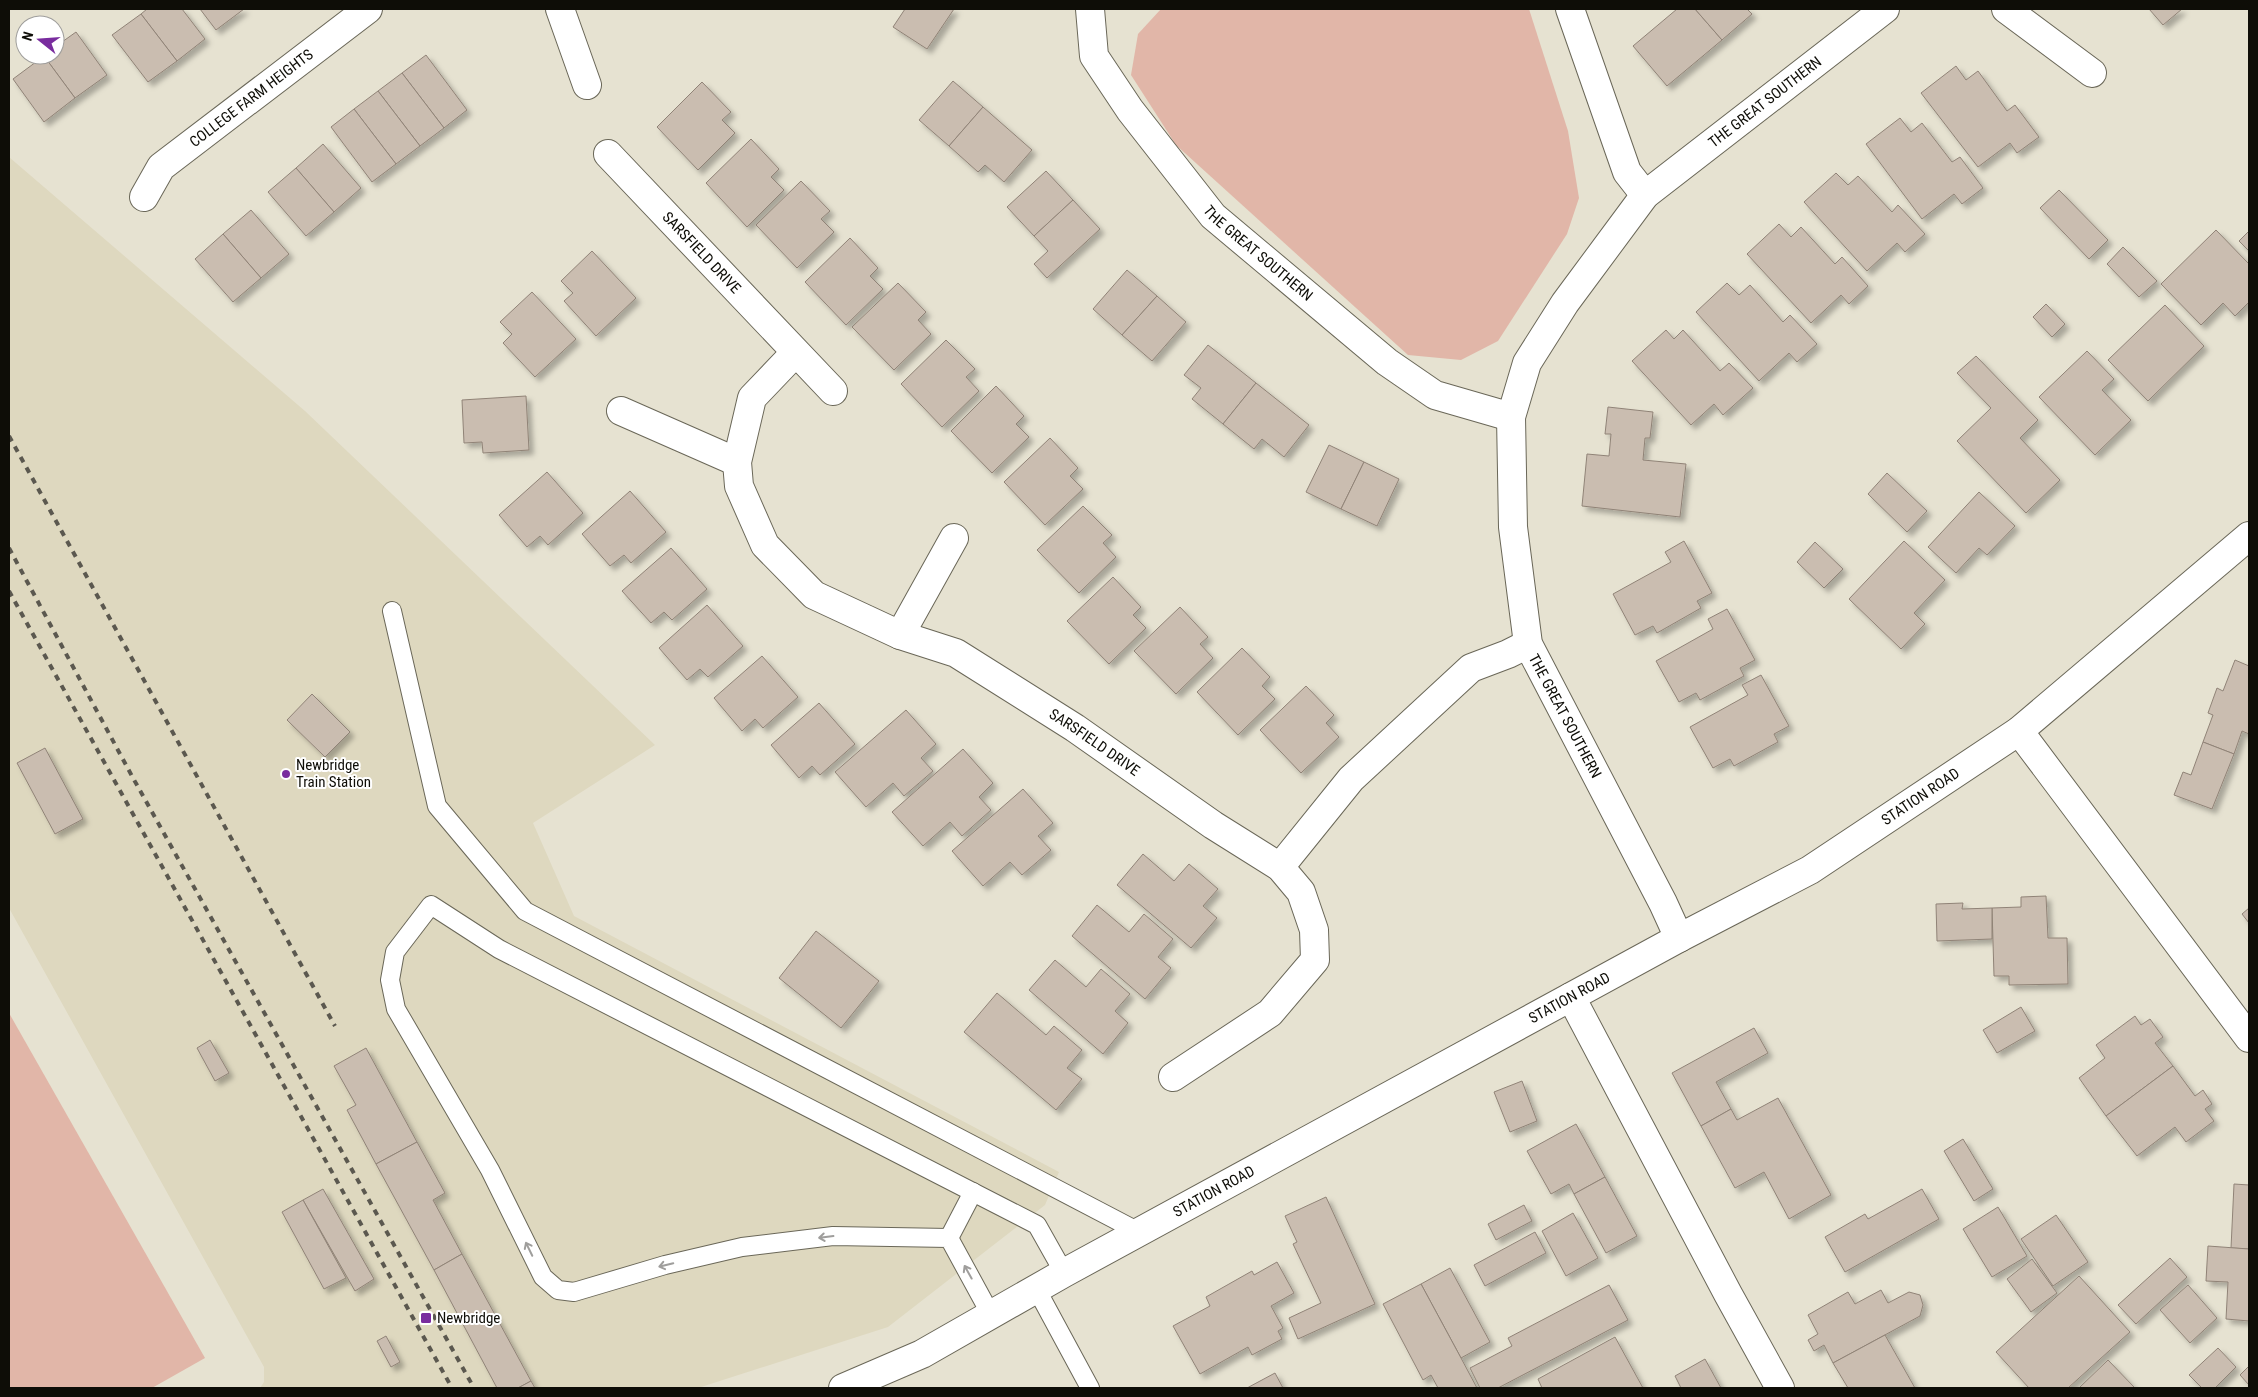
<svg xmlns="http://www.w3.org/2000/svg" width="2258" height="1397" viewBox="0 0 2258 1397" font-family="'Roboto Condensed',sans-serif">
	<style>
		.built { fill: #ded8bf }
		.green { fill: #e1b6a8 }
		.building { fill: #cabdb0; stroke: #908377; filter: url(#shadow) }
		.lines { fill: none; stroke-linecap: round; stroke-linejoin: round }
		.service-casing { stroke: #6a6758; stroke-width: 20 }
		.minor-casing { stroke: #6a6758; stroke-width: 30 }
		.secondary-casing { stroke: #6a6758; stroke-width: 30 }
		.service { stroke: #fff; stroke-width: 18 }
		.minor { stroke: #fff; stroke-width: 28 }
		.secondary { stroke: #fff; stroke-width: 28 }
		.rail { stroke: #5b584f; stroke-width: 4; stroke-dasharray: 6 6; stroke-linecap: butt }
		.oneway { stroke: #9f9e9c }
		.poi-dot { fill: #792c9e; stroke: #fff; stroke-width: 2 }
		.labels { text-anchor: middle; dominant-baseline: central; stroke-width: 4; stroke-linejoin: round; paint-order: stroke }
		.street-label { font-size: 15px; fill: #0e0d07; stroke: #fff }
		.poi-label { font-size: 15px; fill: #0e0d07; stroke: #fff; text-anchor: start }
	</style>
	<defs>
		<filter id="shadow"><feDropShadow dx="4.5" dy="4.5" stdDeviation="2.5" flood-color="#0004"/></filter>
	</defs>
	<rect width="100%" height="100%" fill="#e6e2d1"/>
	<!-- built -->
	<path class="built" d="M9 157 305 411 655 745 533 823 574 916 1059 1172 1045 1205 888 1327 698 1388H260L264 1382V1367L9 908Z"/>
	<!-- green -->
	<g class="green">
		<path d="M1161 9H1529L1568 131 1579 198 1567 234 1498 341 1461 360 1408 355 1176 145 1131 75 1138 34Z"/>
		<path d="M9 1013 205 1358 152 1388H9Z"/>
	</g>
	<!-- building -->
	<g class="building">
		<path d="M147 9H182L205 39 177 61 141 14Z"/>
		<path d="M200 9H244L216 30Z"/>
		<path d="M905 9H954L927 49 893 27Z"/>
		<path d="M1677 9H1695L1722 40 1667 86 1633 46Z"/>
		<path d="M1695 9H1747L1752 14 1722 40Z"/>
		<path d="M2149 9H2182L2163 25Z"/>
		<path d="M141 14 177 61 148 82 112 35Z"/>
		<path d="M76 32 107 75 75 98 44 56 55 55V47Z"/>
		<path d="M426 55 467 110 444 128 402 73Z"/>
		<path d="M44 56 75 98 44 122 13 79Z"/>
		<path d="M1956 66 1966 80 1978 71 2007 111 2015 105 2039 137 2017 153 2010 143 1978 167 1921 93Z"/>
		<path d="M402 73 444 128 420 146 378 91Z"/>
		<path d="M953 81 983 107 949 146 919 120Z"/>
		<path d="M702 82 731 112 722 120 735 133 698 170 657 127Z"/>
		<path d="M378 91 420 146 396 164 354 109Z"/>
		<path d="M983 107 1032 150 1004 182 985 165 978 172 949 146Z"/>
		<path d="M354 109 396 164 372 182 331 127Z"/>
		<path d="M1900 118 1911 132 1922 123 1952 162 1960 157 1983 188 1962 204 1954 194 1922 219 1866 144Z"/>
		<path d="M751 139 779 169 771 177 784 190 747 227 706 183Z"/>
		<path d="M323 144 361 188 334 212 296 168Z"/>
		<path d="M296 168 334 212 306 236 268 192Z"/>
		<path d="M1046 171 1073 200 1034 236 1007 207Z"/>
		<path d="M1836 173 1848 185 1858 176 1892 212 1898 205 1925 234 1905 252 1897 243 1867 271 1804 202Z"/>
		<path d="M801 181 830 211 821 219 834 232 797 268 756 225Z"/>
		<path d="M2059 190 2108 240 2089 259 2040 208Z"/>
		<path d="M1073 200 1100 229 1047 278 1034 264 1048 251 1034 236Z"/>
		<path d="M251 210 289 254 261 278 223 234Z"/>
		<path d="M1779 224 1791 237 1801 227 1835 264 1842 257 1868 286 1849 304 1841 295 1811 323 1747 254Z"/>
		<path d="M2216 230 2249 264V302L2235 316 2223 303 2201 325 2161 284Z"/>
		<path d="M2249 231V251L2239 241Z"/>
		<path d="M223 234 261 278 233 302 195 259Z"/>
		<path d="M850 238 878 268 870 276 883 289 846 325 805 282Z"/>
		<path d="M2123 247 2157 281 2139 297 2107 264Z"/>
		<path d="M592 251 636 298 596 336 564 301 573 293 561 281Z"/>
		<path d="M1127 270 1157 296 1122 335 1093 309Z"/>
		<path d="M898 283 926 312 918 320 931 334 894 370 852 327Z"/>
		<path d="M1727 283 1739 295 1750 285 1783 322 1790 315 1817 344 1797 362 1789 353 1759 381 1696 312Z"/>
		<path d="M532 292 576 339 535 377 503 343 512 334 500 322Z"/>
		<path d="M1157 296 1186 322 1152 361 1122 335Z"/>
		<path d="M2046 304 2065 324 2052 337 2033 317Z"/>
		<path d="M2165 305 2204 346 2148 401 2108 360Z"/>
		<path d="M1666 330 1674 339 1683 330 1720 371 1729 363 1753 388 1723 415 1714 404 1691 425 1632 361Z"/>
		<path d="M946 340 975 369 966 377 979 391 942 427 901 384Z"/>
		<path d="M1208 345 1256 383 1223 424 1192 399 1201 388 1184 375Z"/>
		<path d="M2087 351 2114 379 2102 390 2131 420 2095 455 2039 397Z"/>
		<path d="M1976 356 2038 420 2020 438 2060 480 2026 513 1957 441 1991 408 1957 373Z"/>
		<path d="M1256 383 1309 425 1284 457 1262 439 1254 449 1223 424Z"/>
		<path d="M996 386 1024 416 1016 424 1029 437 992 473 951 431Z"/>
		<path d="M526 396 529 450 483 453 482 442 464 443 462 400Z"/>
		<path d="M1608 407 1653 412 1650 438H1645L1643 460 1686 464 1680 517 1582 506 1587 454 1609 456 1611 434H1605Z"/>
		<path d="M1050 438 1078 468 1070 476 1083 489 1045 525 1004 482Z"/>
		<path d="M1329 445 1364 462 1341 509 1306 492Z"/>
		<path d="M1364 462 1399 479 1377 526 1341 509Z"/>
		<path d="M547 472 583 513 548 545 540 536 527 547 499 515Z"/>
		<path d="M1887 473 1927 511 1907 532 1868 494Z"/>
		<path d="M630 491 666 532 631 563 624 555 610 566 582 534Z"/>
		<path d="M1979 492 2015 526 1987 555 1979 548 1956 573 1928 547Z"/>
		<path d="M1083 506 1112 535 1103 543 1116 557 1079 593 1037 550Z"/>
		<path d="M1684 541 1712 593 1697 601 1701 608 1657 633 1653 626 1635 635 1613 594 1671 562 1665 552Z"/>
		<path d="M1904 541 1945 580 1914 613 1925 624 1901 649 1849 599Z"/>
		<path d="M1815 542 1843 569 1824 588 1797 562Z"/>
		<path d="M671 548 707 589 672 620 664 612 651 623 622 591Z"/>
		<path d="M1113 577 1141 607 1133 615 1146 628 1109 664 1067 621Z"/>
		<path d="M707 605 743 646 708 677 700 669 687 680 659 648Z"/>
		<path d="M1180 607 1208 637 1200 644 1213 658 1176 694 1134 651Z"/>
		<path d="M1727 609 1755 660 1740 668 1744 676 1700 700 1696 693 1679 702 1656 661 1713 629 1708 619Z"/>
		<path d="M1242 648 1270 677 1262 686 1275 699 1238 735 1197 692Z"/>
		<path d="M762 656 798 697 763 728 755 719 742 731 714 698Z"/>
		<path d="M2235 660 2249 666V734L2242 731 2234 754 2203 742 2213 715 2208 713 2217 688 2223 691Z"/>
		<path d="M1761 675 1789 726 1774 734 1778 742 1734 766 1730 759 1713 768 1690 727 1748 695 1742 685Z"/>
		<path d="M1306 686 1334 715 1326 723 1339 737 1301 773 1260 730Z"/>
		<path d="M312 694 350 732 325 757 287 720Z"/>
		<path d="M819 703 855 744 820 775 812 766 799 778 771 745Z"/>
		<path d="M906 710 936 744 921 758 933 771 904 796 893 783 866 807 835 772Z"/>
		<path d="M2203 742 2234 754 2212 809 2174 795 2183 772 2191 775Z"/>
		<path d="M45 748 83 819 55 834 17 763Z"/>
		<path d="M963 749 993 783 979 797 991 810 962 836 950 822 923 846 892 812Z"/>
		<path d="M1023 789 1053 823 1038 836 1051 850 1022 875 1010 862 983 886 952 851Z"/>
		<path d="M1143 854 1174 881 1189 864 1218 889 1203 906 1217 918 1191 948 1117 885Z"/>
		<path d="M2046 896 2048 938H2067L2068 984 2009 985V976H1994L1992 908 2021 907V897Z"/>
		<path d="M1963 903 1962 909 1992 908V939L1937 941 1936 904Z"/>
		<path d="M1097 905 1129 932 1144 914 1173 939 1158 957 1171 968 1145 999 1072 936Z"/>
		<path d="M2249 908V923L2242 914Z"/>
		<path d="M816 931 879 981 841 1028 779 978Z"/>
		<path d="M1055 960 1086 987 1101 969 1130 994 1115 1011 1128 1023 1103 1054 1029 990Z"/>
		<path d="M997 993 1046 1035 1054 1026 1082 1050 1067 1068 1082 1079 1056 1110 964 1032Z"/>
		<path d="M2021 1007 2035 1031 1997 1053 1983 1030Z"/>
		<path d="M2135 1016 2141 1025 2150 1019 2163 1037 2155 1043 2173 1066 2106 1116 2079 1078 2105 1058 2096 1045Z"/>
		<path d="M1754 1028 1768 1053 1716 1082 1731 1109 1701 1126 1672 1073Z"/>
		<path d="M210 1040 229 1073 215 1081 197 1048Z"/>
		<path d="M366 1048 417 1142 376 1164 347 1110 356 1105 334 1066Z"/>
		<path d="M2173 1066 2195 1096 2203 1090 2212 1104 2205 1109 2214 1121 2186 1142 2175 1127 2137 1156 2106 1116Z"/>
		<path d="M1522 1081 1537 1121 1510 1132 1494 1092Z"/>
		<path d="M1778 1098 1831 1195 1789 1219 1764 1172 1735 1188 1701 1126 1731 1109 1737 1120Z"/>
		<path d="M1576 1124 1605 1177 1574 1194 1569 1184 1551 1194 1527 1151Z"/>
		<path d="M1963 1139 1993 1189 1974 1201 1944 1151Z"/>
		<path d="M417 1142 445 1193 433 1200 462 1254 434 1270 376 1164Z"/>
		<path d="M1605 1177 1637 1236 1606 1253 1574 1194Z"/>
		<path d="M2234 1184 2249 1185V1249L2231 1248Z"/>
		<path d="M323 1189 374 1279 355 1291 303 1200Z"/>
		<path d="M1922 1189 1939 1219 1845 1272 1825 1237 1865 1214 1868 1219Z"/>
		<path d="M1326 1197 1375 1304 1298 1339 1289 1318 1321 1303 1293 1244 1297 1242 1285 1216Z"/>
		<path d="M303 1200 346 1278 324 1289 282 1212Z"/>
		<path d="M1524 1205 1532 1221 1496 1240 1488 1224Z"/>
		<path d="M1998 1207 2027 1256 1992 1277 1963 1229Z"/>
		<path d="M1573 1213 1598 1258 1566 1276 1542 1231Z"/>
		<path d="M2056 1215 2088 1262 2053 1286 2021 1239Z"/>
		<path d="M1535 1232 1546 1253 1485 1286 1474 1265Z"/>
		<path d="M2208 1246 2249 1249V1321L2226 1319 2228 1282 2206 1281Z"/>
		<path d="M462 1254 531 1381 518 1388H497L434 1270Z"/>
		<path d="M2170 1258 2187 1277 2136 1324 2118 1305Z"/>
		<path d="M2032 1259 2057 1293 2031 1312 2007 1279Z"/>
		<path d="M1277 1262 1294 1293 1271 1306 1283 1328 1278 1331 1282 1339 1252 1355 1248 1347 1200 1374 1173 1326 1210 1306 1206 1297 1252 1271 1254 1275Z"/>
		<path d="M1450 1268 1490 1342 1461 1358 1421 1284Z"/>
		<path d="M2079 1276 2130 1332 2068 1388H2029L1996 1352Z"/>
		<path d="M1421 1284 1461 1358 1477 1388H1438L1431 1375 1423 1380 1383 1304Z"/>
		<path d="M1609 1285 1628 1320 1498 1388H1480L1470 1368 1512 1346 1508 1338Z"/>
		<path d="M2188 1285 2217 1318 2190 1343 2160 1310Z"/>
		<path d="M1881 1290 1888 1303 1909 1292 1920 1295 1923 1305 1920 1316 1833 1363 1824 1345 1814 1351 1808 1340 1818 1334 1808 1315 1848 1292 1855 1304Z"/>
		<path d="M1885 1335 1915 1388H1848L1833 1363Z"/>
		<path d="M386 1336 400 1362 391 1367 377 1341Z"/>
		<path d="M1615 1337 1643 1388H1542L1538 1379Z"/>
		<path d="M2218 1348 2236 1367 2215 1388H2202L2189 1375Z"/>
		<path d="M1705 1359 1721 1388H1681L1675 1376Z"/>
		<path d="M2108 1360 2135 1388H2079Z"/>
		<path d="M2249 1366V1385L2240 1375Z"/>
		<path d="M1275 1373 1283 1388H1247Z"/>
		<path d="M531 1381 535 1388H518Z"/>
	</g>
	<g class="lines">
		<!-- service casing -->
		<g class="service-casing">
			<g id="service">
				<path d="M392 611 437 806 525 911 1139 1232"/>
				<path d="M949 1238 973 1192"/>
				<path d="M1037 1290 1090 1388"/>
				<path d="M991 1315 949 1238 833 1236 742 1247 665 1265 574 1292 558 1290 543 1277 490 1170 396 1009 390 980 395 952 431 905 499 949 1037 1225 1064 1273"/>
			</g>
		</g>
		<!-- minor casing -->
		<g class="minor-casing">
			<g id="minor">
				<path d="M560 9 587 85"/>
				<path id="s1" d="M1090 9 1094 56 1130 110 1213 216 1387 362 1435 395 1511 417"/>
				<path d="M1570 9 1627 172 1645 195"/>
				<path d="M2006 9 2092 73"/>
				<path id="s2" d="M608 154 833 391"/>
				<path id="s3" d="M144 197 161 167 368 9"/>
				<path id="s4" d="M795 353 752 398 737 462 739 486 765 545 814 595 900 635 956 653 1075 728 1213 825 1280 867 1301 892 1314 930 1315 960 1270 1013 1173 1077"/>
				<path d="M621 411 737 462"/>
				<path d="M900 635 954 538"/>
				<path d="M2019 731 2249 1038"/>
				<path d="M1280 867 1351 779 1471 668 1508 654 1528 644"/>
				<path id="s5" d="M1679 938 1663 903 1528 644 1513 527 1511 417 1527 363 1565 303 1645 195 1885 9"/>
				<path d="M1571 997 1728 1294 1780 1388"/>
			</g>
		</g>
		<!-- secondary casing -->
		<g class="secondary-casing">
			<g id="secondary">
				<path id="s6" d="M843 1388 922 1354 1064 1273 1679 938 1810 870 2019 731 2249 536"/>
			</g>
		</g>
		<!-- service -->
		<use href="#service" class="service"/>
		<!-- minor -->
		<use href="#minor" class="minor"/>
		<!-- secondary -->
		<use href="#secondary" class="secondary"/>
		<!-- rail -->
		<g class="rail">
			<path d="M9 436 335 1026"/>
			<path d="M9 548 133 778 474 1388"/>
			<path d="M9 591 452 1388"/>
		</g>
	</g>
	<!-- one-way arrows -->
	<defs><path id="oneway-shaft" d="M-6 0H5M1.5-3L5.5 0L1.5 3" fill="none" stroke-width="1.6" stroke-linecap="round" stroke-linejoin="round" transform="scale(1.25)"/></defs>
	<g class="oneway">
		<use href="#oneway-shaft" transform="translate(826 1237) rotate(173)"/>
		<use href="#oneway-shaft" transform="translate(529 1249) rotate(-116)"/>
		<use href="#oneway-shaft" transform="translate(666 1265) rotate(166)"/>
		<use href="#oneway-shaft" transform="translate(968 1272) rotate(-119)"/>
	</g>
	<!-- markers -->
	<g class="poi-dot">
		<circle cx="286" cy="774" r="5"/>
		<rect x="420" y="1312" width="12" height="12" rx="2.5"/>
	</g>
	<g class="labels">
		<!-- street labels -->
		<g class="street-label">
			<text stroke="none"><textPath href="#s3" startOffset="148">COLLEGE FARM HEIGHTS</textPath></text>
			<text stroke="none"><textPath href="#s5" startOffset="972">THE GREAT SOUTHERN</textPath></text>
			<text stroke="none"><textPath href="#s2" startOffset="136">SARSFIELD DRIVE</textPath></text>
			<text stroke="none"><textPath href="#s1" startOffset="305">THE GREAT SOUTHERN</textPath></text>
			<text transform="translate(1565 716) rotate(62)">THE GREAT SOUTHERN</text>
			<text stroke="none"><textPath href="#s4" startOffset="605">SARSFIELD DRIVE</textPath></text>
			<text stroke="none"><textPath href="#s6" startOffset="1230">STATION ROAD</textPath></text>
			<text stroke="none"><textPath href="#s6" startOffset="825">STATION ROAD</textPath></text>
			<text stroke="none"><textPath href="#s6" startOffset="420">STATION ROAD</textPath></text>
		</g>
		<!-- poi labels -->
		<g class="poi-label">
			<text x="296" y="765">Newbridge<tspan x="296" dy="17">Train Station</tspan></text>
			<text x="437" y="1318">Newbridge</text>
		</g>
	</g>
	<!-- border -->
	<rect width="2258" height="1397" fill="none" stroke="#0e0d07" stroke-width="20"/>
	<!-- north arrow -->
	<g transform="translate(40 40) rotate(287)"><circle r="24" fill="#ffffff" stroke="#9f9e9c"/>
	<path d="M0-4L9 19L0 12L-9 19Z" fill="#792c9e"/>
	<text y="-8" font-size="14" font-weight="bold" text-anchor="middle" fill="#0e0d07">N</text>
	</g>
</svg>
